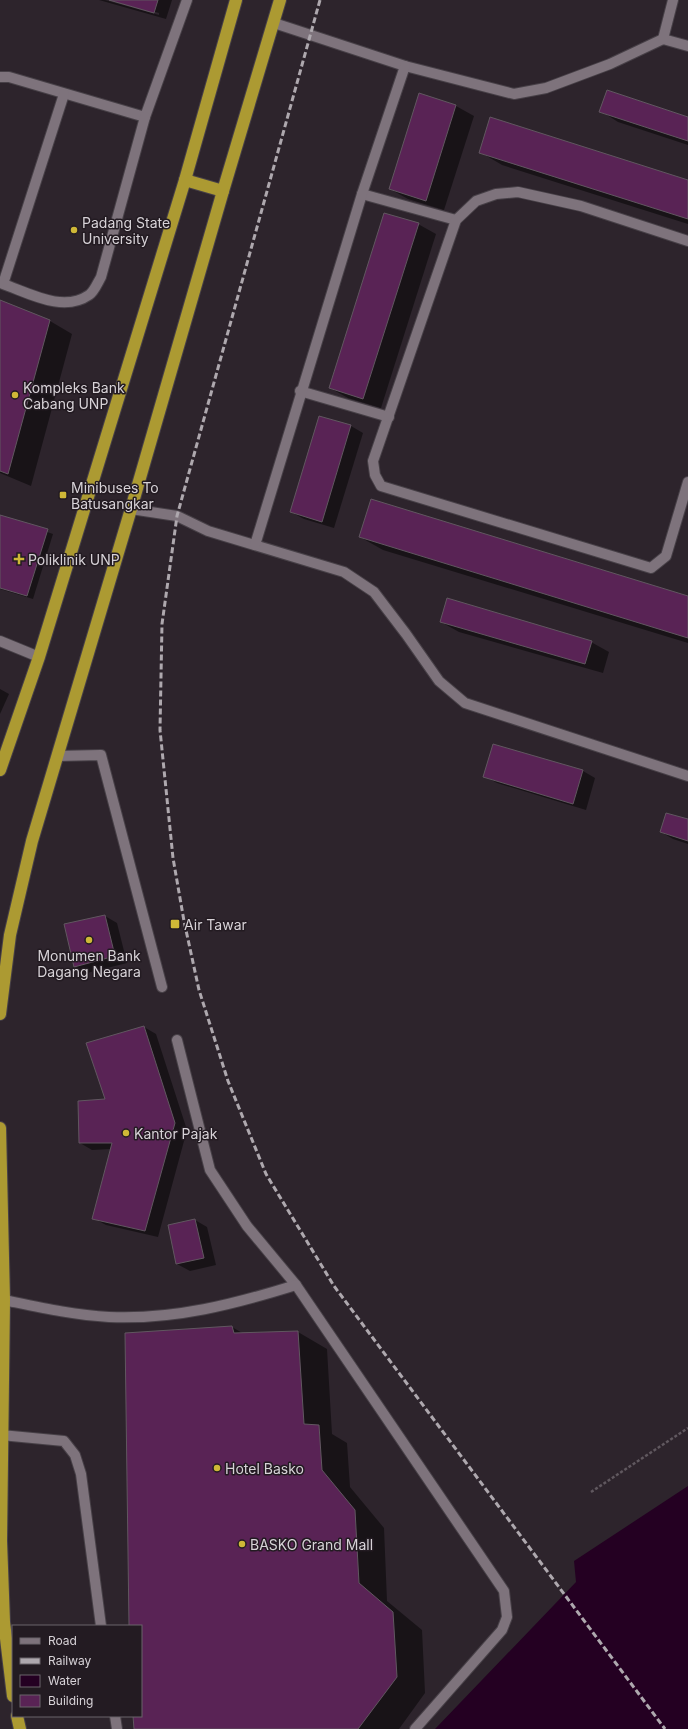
<svg xmlns="http://www.w3.org/2000/svg" width="688" height="1729" viewBox="0 0 688 1729" font-family="Inter,sans-serif">
	<style>
		.water { fill: #240022 }
		.shadow { fill: #0007 }
		.building { fill: #592355; stroke: #615760 }
		.lines { fill: none; stroke-linecap: round; stroke-linejoin: round }
		.minor-casing { stroke: #474047; stroke-width: 12 }
		.highway-casing { stroke: #474047; stroke-width: 14 }
		.path { stroke: #60585f; stroke-width: 2.5; stroke-dasharray: 3 2; stroke-linecap: butt }
		.minor { stroke: #7e737c; stroke-width: 10 }
		.highway { stroke: #ac9a32; stroke-width: 12 }
		.rail { stroke: #aea8ae; stroke-width: 3; stroke-dasharray: 6 3; stroke-linecap: butt }
		.poi-dot { fill: #cfb837; stroke: #231b22; stroke-width: 1.5 }
		.labels { text-anchor: middle; dominant-baseline: central; stroke-width: 3; stroke-linejoin: round; paint-order: stroke }
		.poi-label { font-size: 14px; fill: #d7d2d7; stroke: #231b22; text-anchor: start }
	</style>
	<rect width="100%" height="100%" fill="#2d242c"/>
	<!-- water -->
	<path class="water" d="M688 1486V1729H435L576 1582 574 1561Z"/>
	<!-- shadow -->
	<g class="shadow">
		<path d="M99 0H105L159 15V13L112 0H172L166 19Z"/>
		<path d="M420 95 456 106 474 116 444 210 408 199 390 189Z"/>
		<path d="M601 111 688 118V145L618 122Z"/>
		<path d="M480 152 688 181V224L502 165Z"/>
		<path d="M418 224 436 234 381 408 348 398 330 388Z"/>
		<path d="M0 301 50 321 72 334 31 486 0 473Z"/>
		<path d="M320 417 351 426 363 433 334 528 304 519 291 512Z"/>
		<path d="M0 516 53 534 33 599 0 589Z"/>
		<path d="M360 537 688 597V643L383 550Z"/>
		<path d="M441 622 591 642 609 652 603 673 459 632Z"/>
		<path d="M0 689 9 694 0 714Z"/>
		<path d="M494 745 583 771 595 778 586 810 497 783 484 776Z"/>
		<path d="M688 821V844L673 839 661 832Z"/>
		<path d="M105 916 117 923 127 963 87 973 74 966Z"/>
		<path d="M144 1027 156 1034 187 1130 158 1237 106 1225 93 1218 111 1149 92 1150 80 1143 106 1100Z"/>
		<path d="M195 1220 207 1227 216 1265 190 1271 177 1264Z"/>
		<path d="M232 1327 244 1334 298 1332 327 1349 332 1434 347 1443 350 1487 384 1528 387 1601 422 1630 425 1693 399 1729H135L134 1716H141V1626H130Z"/>
	</g>
	<!-- building -->
	<g class="building">
		<path d="M109 0H158L154 13Z"/>
		<path d="M607 90 688 117V141L599 112Z"/>
		<path d="M419 93 456 105 426 201 389 189Z"/>
		<path d="M490 117 688 180V219L479 153Z"/>
		<path d="M384 213 419 223 363 399 329 388Z"/>
		<path d="M0 300 50 320 8 474 0 471Z"/>
		<path d="M319 416 351 425 322 522 290 512Z"/>
		<path d="M371 499 688 596V638L359 537Z"/>
		<path d="M0 515 48 529 27 596 0 588Z"/>
		<path d="M447 598 592 641 585 664 440 622Z"/>
		<path d="M493 744 583 770 573 804 483 777Z"/>
		<path d="M666 813 688 819V841L660 832Z"/>
		<path d="M105 915 115 956 74 967 64 924Z"/>
		<path d="M144 1026 175 1123 145 1231 92 1219 112 1143H79L78 1101 105 1099 86 1043Z"/>
		<path d="M195 1219 204 1258 176 1264 168 1225Z"/>
		<path d="M232 1326 234 1333 298 1331 304 1424 319 1425 322 1470 355 1510 359 1583 393 1612 397 1677 358 1729H134L133 1716H141V1626H129L125 1333Z"/>
	</g>
	<g class="lines">
		<!-- minor casing -->
		<g class="minor-casing">
			<g id="minor">
				<path d="M274 23 405 66 514 94 546 88 610 64 663 39 688 46"/>
				<path d="M663 39 673 0"/>
				<path d="M0 77H9L145 117 187 0"/>
				<path d="M64 94 3 284C29 293 63 313 89 295 94 292 98 282 101 277L145 117"/>
				<path d="M362 194 456 220"/>
				<path d="M688 241 581 206 518 192 496 194 476 201 456 220 373 461 375 475 381 486 651 568 666 556 688 482"/>
				<path d="M300 391 389 417"/>
				<path d="M131 509 177 516 208 531 344 572 374 592 406 634 439 681 465 703 688 776"/>
				<path d="M255 545 362 194 405 66"/>
				<path d="M0 641 39 657"/>
				<path d="M57 756 101 755 162 987"/>
				<path d="M177 1040 210 1170 247 1226 296 1285 504 1591 507 1617 502 1630 415 1729"/>
				<path d="M4 1300C38 1307 73 1315 109 1317 174 1320 235 1304 296 1285"/>
				<path d="M1 1435 64 1441 75 1455 81 1474 101 1626"/>
				<path d="M115 1716 117 1729"/>
			</g>
		</g>
		<!-- highway casing -->
		<g class="highway-casing">
			<g id="highway">
				<path d="M185 180 223 191"/>
				<path d="M0 770 39 657 185 180 236 0"/>
				<path d="M0 1014 10 935 32 841 131 509 223 191 280 0"/>
				<path d="M0 1128 4 1300 1 1541 4 1622 13 1696"/>
				<path d="M17 1716 20 1729"/>
			</g>
		</g>
		<!-- path -->
		<path class="path" d="M591 1492 688 1428"/>
		<!-- minor -->
		<use href="#minor" class="minor"/>
		<!-- highway -->
		<use href="#highway" class="highway"/>
		<!-- rail -->
		<path class="rail" d="M320 0 177 516 162 624 160 730 173 858 184 921 199 990 228 1081 266 1174 334 1286 665 1729"/>
	</g>
	<!-- markers -->
	<g class="poi-dot">
		<circle cx="74" cy="230" r="4"/>
		<circle cx="15" cy="395" r="4"/>
		<rect x="59" y="491" width="8" height="8" rx="2"/>
		<path d="M17 553h4v4h4v4h-4v4h-4v-4h-4v-4h4z"/>
		<rect x="170" y="919" width="10" height="10" rx="2"/>
		<circle cx="89" cy="940" r="4"/>
		<circle cx="126" cy="1133" r="4"/>
		<circle cx="217" cy="1468" r="4"/>
		<circle cx="242" cy="1544" r="4"/>
	</g>
	<g class="labels">
		<!-- poi labels -->
		<g class="poi-label">
			<text x="82" y="222">Padang State<tspan x="82" dy="16">University</tspan></text>
			<text x="23" y="387">Kompleks Bank<tspan x="23" dy="16">Cabang UNP</tspan></text>
			<text x="71" y="487">Minibuses To<tspan x="71" dy="16">Batusangkar</tspan></text>
			<text x="28" y="559">Poliklinik UNP</text>
			<text x="184" y="924">Air Tawar</text>
			<text x="89" y="955" text-anchor="middle">Monumen Bank<tspan x="89" dy="16">Dagang Negara</tspan></text>
			<text x="134" y="1133">Kantor Pajak</text>
			<text x="225" y="1468">Hotel Basko</text>
			<text x="250" y="1544">BASKO Grand Mall</text>
		</g>
	</g>
	<!-- legend -->
	<rect x="12" y="1625" width="130" height="92" fill="#231b22" stroke="#6b646a"/>
	<rect x="20" y="1638" width="20" height="6" fill="#7e737c" stroke="#6b646a"/>
	<text x="48" y="1645" font-size="12" fill="#d7d2d7">Road</text>
	<rect x="20" y="1658" width="20" height="6" fill="#aea8ae" stroke="#6b646a"/>
	<text x="48" y="1665" font-size="12" fill="#d7d2d7">Railway</text>
	<rect x="20" y="1675" width="20" height="12" fill="#240022" stroke="#6b646a"/>
	<text x="48" y="1685" font-size="12" fill="#d7d2d7">Water</text>
	<rect x="20" y="1695" width="20" height="12" fill="#592355" stroke="#6b646a"/>
	<text x="48" y="1705" font-size="12" fill="#d7d2d7">Building</text>
</svg>
